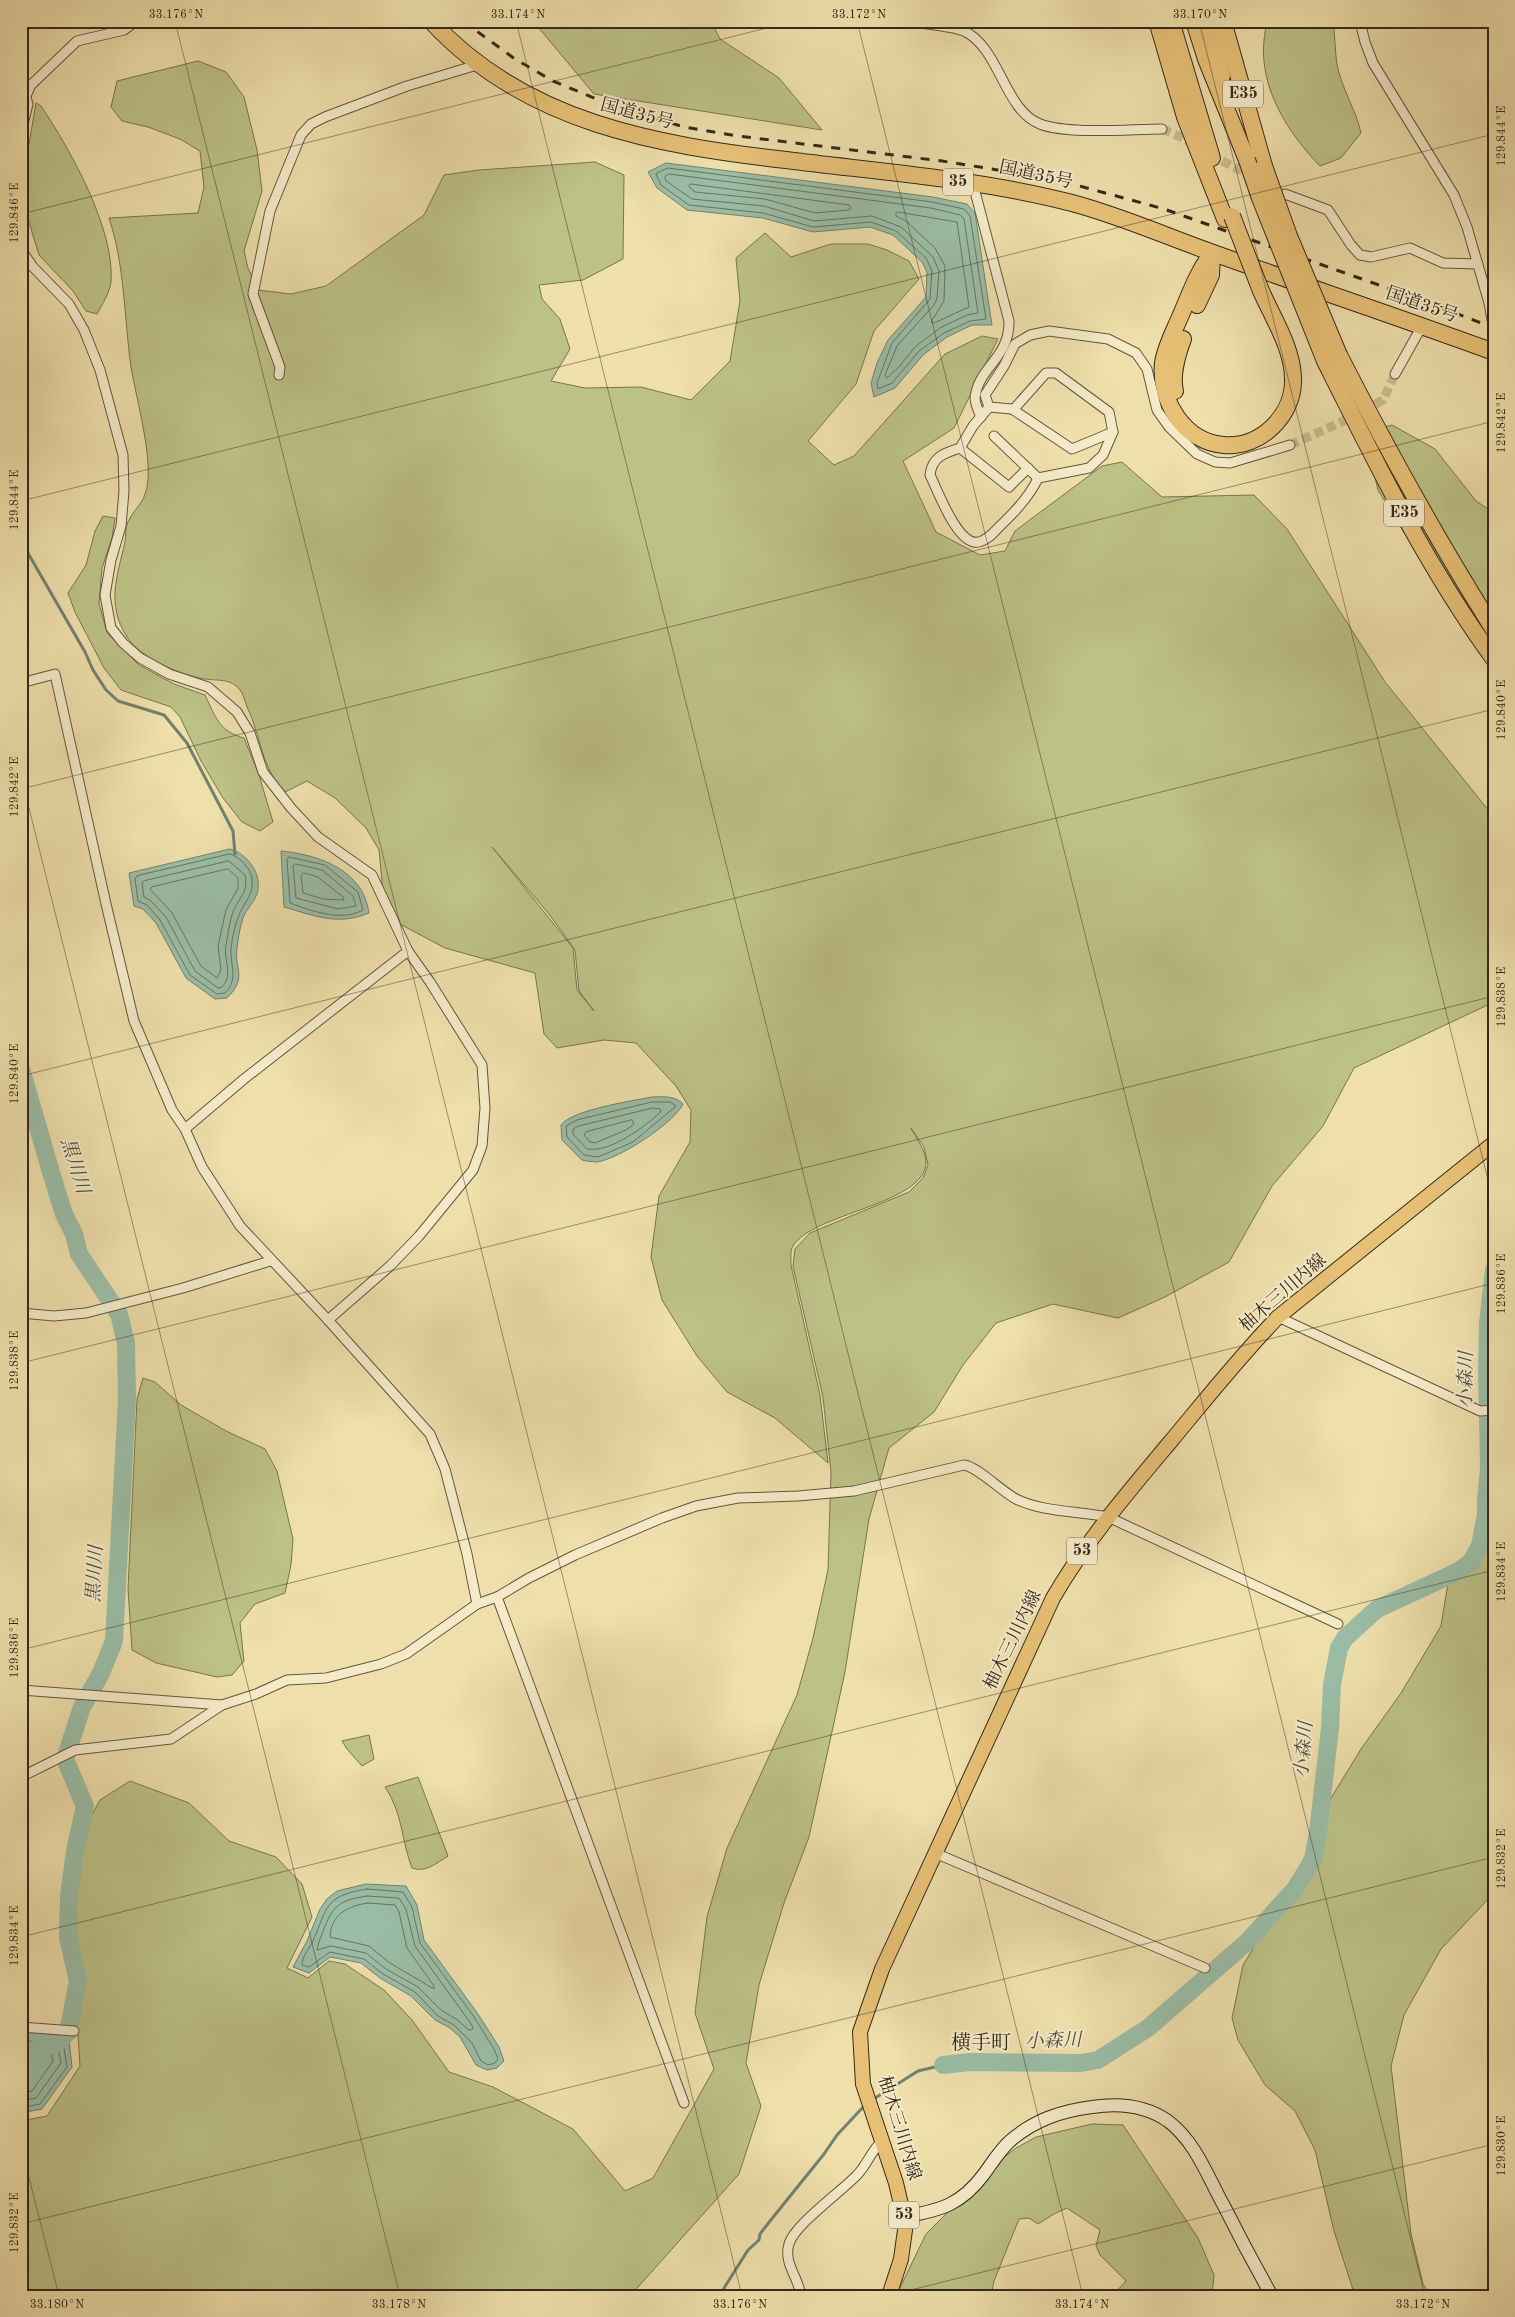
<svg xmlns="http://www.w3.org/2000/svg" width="1515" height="2317" viewBox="0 0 1515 2317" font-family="'Old Standard TT','Noto Serif JP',serif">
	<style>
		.green { fill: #bcc186; stroke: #787550; fill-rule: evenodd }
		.water { fill: #9abda6; stroke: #72826e }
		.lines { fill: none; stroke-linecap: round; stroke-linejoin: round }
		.shore { stroke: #687360; stroke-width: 1 }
		.stream { stroke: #72826e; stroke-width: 3 }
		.river { stroke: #9abda6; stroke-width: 18 }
		.street-tunnel { stroke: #c9bb8e; stroke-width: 9; stroke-dasharray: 9 4.5; stroke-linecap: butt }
		.street-casing { stroke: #63563e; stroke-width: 11 }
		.secondary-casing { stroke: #352919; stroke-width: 14 }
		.primary-casing { stroke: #352919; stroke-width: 16 }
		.highway-casing { stroke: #352919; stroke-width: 18 }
		.street { stroke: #f4eac8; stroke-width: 9 }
		.secondary { stroke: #f4eac8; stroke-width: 12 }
		.primary { stroke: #e7c076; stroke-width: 14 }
		.highway { stroke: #e7c076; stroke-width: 16 }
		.rail { stroke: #352919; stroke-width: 3; stroke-dasharray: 9 9; stroke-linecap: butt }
		.highway-bridge-casing { stroke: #352919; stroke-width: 18; stroke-linecap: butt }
		.highway-bridge { stroke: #e7c076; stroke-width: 16 }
		.ticks { fill: none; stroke: #352919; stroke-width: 1; stroke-opacity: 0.45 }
		.labels { text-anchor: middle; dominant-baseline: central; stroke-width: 4; stroke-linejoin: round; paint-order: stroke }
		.shield { fill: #f4eac8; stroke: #6e634e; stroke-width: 1 }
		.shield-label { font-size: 16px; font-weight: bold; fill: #352919 }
		.street-label { font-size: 18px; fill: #352919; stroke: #f4eac8 }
		.water-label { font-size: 19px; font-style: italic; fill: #4e4e3c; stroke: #f4eac8 }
		.quarter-label { font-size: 20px; fill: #352919; stroke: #f4eac8 }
		.neatline { fill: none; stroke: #352919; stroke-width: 2 }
		.ticks-label { font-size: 12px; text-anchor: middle; fill: #352919 }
	</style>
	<rect width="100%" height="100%" fill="#eedfab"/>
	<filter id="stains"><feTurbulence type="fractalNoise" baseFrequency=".004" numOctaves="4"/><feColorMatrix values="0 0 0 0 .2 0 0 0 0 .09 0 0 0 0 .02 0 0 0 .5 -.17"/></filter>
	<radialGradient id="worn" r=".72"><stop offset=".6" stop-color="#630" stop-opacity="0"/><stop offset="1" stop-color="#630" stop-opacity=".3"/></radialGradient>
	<!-- green -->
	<g class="green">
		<path d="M533 21H711L720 39 779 78 822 130 594 94Z"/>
		<path d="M1268 21H1333C1335 36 1335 51 1337 65 1342 89 1356 110 1361 133L1341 158 1320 166C1288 133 1259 88 1264 40 1265 34 1265 27 1268 21Z"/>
		<path d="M198 61 226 72 244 97 257 150 262 191 244 251 248 268 258 290 291 294 326 286 424 215 444 175 479 170 595 162 624 175 623 259 583 280 539 285 542 299 560 319 570 349 551 381 585 388 641 387 691 400 730 361 740 301 736 258 765 233 791 257 831 244H868L887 250 909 261 919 279 874 331 856 384 808 441 834 465 854 456 945 354 982 336 998 339 954 428 903 461 936 532 980 555 1005 551 1015 531 1102 466 1122 462 1162 497 1254 495 1287 529 1385 682 1494 817V1002L1354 1068 1323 1126 1272 1186 1229 1262 1165 1297 1118 1318 1053 1304 996 1323 963 1365 934 1412 889 1448 869 1519 845 1672 809 1837 784 1903 759 1985 746 2063 761 2106 739 2174 630 2296H21V2121L47 2116 80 2066 77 2020 85 1984 72 1943 82 1833 100 1800 130 1781 189 1803 229 1841 276 1857 302 1884 312 1917 287 1968 308 1978 329 1961 345 1964 384 1990 412 2020 449 2072 493 2087 573 2129 625 2191 653 2178 714 2069 695 2013 707 1917 727 1848 797 1695 813 1638 828 1570 831 1472 823 1397 793 1266 795 1249 810 1233 909 1192 923 1178 928 1165 924 1147 911 1128C916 1139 926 1150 926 1163 925 1204 813 1213 793 1246 790 1250 791 1259 791 1265L820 1395 828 1463 775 1418 727 1392 697 1356 662 1300 651 1257 659 1196 690 1142 691 1110 676 1086 636 1043 604 1040 557 1048 544 1034 535 973 445 948 396 922 383 892 379 850 366 828 335 798 307 781 285 792C261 769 261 735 247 707 245 701 243 694 240 690 231 678 218 681 205 679 181 675 140 658 127 637 106 604 117 577 125 542 126 535 125 526 129 520 133 511 142 504 145 494 156 467 136 398 131 367 124 317 125 266 109 218L198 213 204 187 200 151 180 139 148 127 122 121 111 107 117 81ZM492 847 549 914 575 950 579 991 594 1011 577 990 573 948Z"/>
		<path d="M36 103 41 106C70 149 115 229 111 282 110 292 102 305 97 314L86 311 73 291 39 255 28 219 23 179Z"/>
		<path d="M1392 425 1435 449 1476 501 1494 513V653L1430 575 1378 490 1368 448 1374 430Z"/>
		<path d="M103 516 115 518 112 538 102 568 99 603 107 633 139 665 174 684 205 695C216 718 219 731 244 738L259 775 273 822 260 831 242 822 223 798 201 761 180 717 171 707 121 690 104 668 75 612 68 593 86 565 95 531Z"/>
		<path d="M143 1378 155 1382 181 1405 226 1431 265 1449 277 1471 293 1539 291 1565 285 1593 255 1604 240 1623 244 1661 232 1675 217 1677 156 1663 132 1650 128 1589 137 1399Z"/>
		<path d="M1494 1518V1893L1441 1949 1404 2015 1391 2066 1411 2234 1423 2284 1431 2296H1355L1334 2231 1315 2150 1295 2111 1265 2085 1238 2040 1232 2018 1243 1965 1292 1885 1331 1798 1361 1749 1401 1693 1441 1626 1448 1583 1486 1534Z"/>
		<path d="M369 1735 374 1759 362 1766 347 1749 342 1741Z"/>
		<path d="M418 1777 448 1856C437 1863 425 1873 412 1868 401 1839 403 1814 385 1787Z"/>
		<path d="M1092 2124 1123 2125 1198 2238 1214 2275 1212 2296H1112L1126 2281 1100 2255 1096 2246 1100 2230 1067 2208 1054 2214 1038 2224 1029 2218 1019 2219 994 2281 991 2296H896L926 2234 998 2162 1016 2148 1036 2137Z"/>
	</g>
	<!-- water -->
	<g class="water">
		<path d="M666 163 933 197 967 204 975 213 992 325H972L947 337 923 355 895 388 874 397 871 383 877 363 888 340 926 297 927 272 922 262 893 235 870 227 813 232 763 218 687 210 657 188 648 172Z"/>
		<path d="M230 849C248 854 263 875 257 894 254 903 246 909 243 918 240 927 238 939 237 948 234 970 248 977 227 998L215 999 186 978 156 923 143 909 134 906 129 873Z"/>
		<path d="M281 851C320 855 363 870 369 913 338 926 315 916 284 907Z"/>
		<path d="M652 1097C663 1097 674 1095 683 1104 674 1123 619 1159 597 1162 592 1162 587 1161 582 1160L562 1140 561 1125C572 1110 631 1101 652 1097Z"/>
		<path d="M366 1884 406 1886 417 1905 424 1940 478 2014 499 2047 504 2061 497 2068 487 2070 476 2065 460 2037 450 2028 435 2020 411 1996 380 1978 361 1963 330 1957 309 1973 293 1967 307 1941 320 1909 327 1899 337 1891Z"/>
		<path d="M21 2029 68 2031 72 2067 42 2109 21 2113Z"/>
	</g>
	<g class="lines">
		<!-- shore -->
		<g class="shore">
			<path d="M668 168 932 202 964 209 970 216 986 319 970 321 944 333 919 351 892 383 878 389 877 383 892 343 930 299 932 271 926 258 896 231 871 222 813 227 763 213 689 205 661 185 656 174Z"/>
			<path d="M669 174 931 208 960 215 964 219 978 313 967 315 940 328 915 347 899 367 887 378 885 375 897 346 934 305 937 298 939 271 933 257 901 227 872 216 814 221 764 206 692 199 666 181 665 177Z"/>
			<path d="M691 184 849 205 851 208 849 210 815 213 765 199 695 192 689 187Z"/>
			<path d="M898 212 957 222 969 307 934 323 931 322 944 301 945 266 935 248 906 221 896 216V213Z"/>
			<path d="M230 854C240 857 251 869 252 879 254 895 244 902 239 915 235 924 232 939 231 949 230 966 239 979 225 993L217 994 190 975 160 920 147 905 138 901 135 879 137 876Z"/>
			<path d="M289 857 325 865 358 892 363 910C341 922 312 911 290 903L287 860Z"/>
			<path d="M229 861 245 875C249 895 237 898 232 915 229 925 228 935 226 945 223 959 234 975 222 987L218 988 195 971 166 917 151 901 144 897 142 883 144 881Z"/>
			<path d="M296 864 322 870 353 896 356 906 338 909 296 898 293 866Z"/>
			<path d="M228 869 238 878V888L226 910 218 946 221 970 217 978 201 966 172 913 150 889 152 887Z"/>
			<path d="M304 873 318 877 343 897 344 900 323 899 303 893 301 876Z"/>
			<path d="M652 1102H670L676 1106 633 1142 598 1157 584 1155 567 1137 566 1126 577 1120Z"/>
			<path d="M653 1108 660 1109 661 1112C644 1127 610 1153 587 1149L573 1134V1129L579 1126Z"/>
			<path d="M632 1120 634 1124 626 1130 595 1143 590 1142 584 1135 586 1132Z"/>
			<path d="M367 1889 403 1892 412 1907 420 1943 474 2017 494 2049 498 2059 495 2063 488 2065 481 2061 472 2043 454 2025 438 2016 415 1992 383 1974 364 1959 330 1952 309 1967 302 1965C302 1957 308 1950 312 1943 328 1908 323 1896 367 1889Z"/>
			<path d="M367 1896 399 1898 406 1909 415 1946 469 2021 473 2027 472 2030H469L456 2019 441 2010 418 1987 386 1969 366 1953 331 1946 317 1950C318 1943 321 1937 323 1931 333 1905 340 1900 367 1896Z"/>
			<path d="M368 1903 395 1905 399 1912 407 1948 434 1986V1989L390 1963 369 1946 330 1937C331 1914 348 1906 368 1903Z"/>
			<path d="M21 2041 57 2042 61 2063 36 2098 21 2101"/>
			<path d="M21 2048 50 2049 53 2061 32 2091 21 2094"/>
			<path d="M21 2108 40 2104 67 2067 62 2036"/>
		</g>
		<!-- stream -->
		<g class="stream">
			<path d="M21 541 85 652 93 670 106 690 118 701 164 715 187 743 233 831 235 854"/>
			<path d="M872 2100 918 2071 943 2065"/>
			<path d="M719 2296 748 2250 759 2240 760 2234 770 2221 824 2154 837 2135 866 2104"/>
		</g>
		<!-- river -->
		<g class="river">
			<path d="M21 1069 53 1179 64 1214 74 1234 79 1254 119 1314 126 1343 127 1399 114 1641 101 1673 82 1707 65 1759 85 1806 75 1851 69 1896 68 1938 78 1981 68 2032 57 2043 21 2054"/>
			<path d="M943 2065 970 2062 1081 2063 1098 2060 1148 2028 1247 1942 1295 1889 1313 1860 1318 1832 1330 1728 1332 1684 1339 1648 1345 1638 1377 1609 1457 1572 1471 1562 1480 1546 1486 1514V1499L1489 1468 1487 1371 1488 1323 1494 1270"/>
		</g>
		<!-- street-tunnel -->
		<g class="street-tunnel">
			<path d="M1162 129 1183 138 1195 145"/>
			<path d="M1210 155 1252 176"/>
			<path d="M1290 445 1348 419 1383 400 1395 374"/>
		</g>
		<!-- street casing -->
		<g class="street-casing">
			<g id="street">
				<path d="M908 21C923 24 952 26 964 31 1000 48 1004 110 1040 124 1069 135 1130 129 1162 129"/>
				<path d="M1360 21 1365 42 1373 63 1454 195 1467 227 1489 303 1494 330"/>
				<path d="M21 82 28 104 21 133"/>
				<path d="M26 96 31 85 77 41 124 30 136 21"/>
				<path d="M973 184 1009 321C1010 358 978 367 975 398 975 404 979 412 981 417"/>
				<path d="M1285 194 1328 210 1351 245 1360 255 1371 257 1410 248 1443 263 1478 264"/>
				<path d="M21 243 24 254 33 267 69 304 84 330 100 370 123 455 124 491 121 526 111 560 105 595 111 628 123 643 140 658 169 674 208 687 237 712 250 733 263 772 291 808 318 837 372 875 408 951 430 982 482 1065 485 1108 482 1146 473 1170 419 1236 390 1266 328 1320"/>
				<path d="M1395 374 1422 326"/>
				<path d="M279 375 280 367 253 294 270 211 301 135 311 124 325 117 407 86 477 65"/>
				<path d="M989 407 985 395 1004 366 1015 344 1030 335 1049 331 1108 339 1136 353 1147 369 1157 410 1169 427 1197 454 1215 462 1230 463 1290 445"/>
				<path d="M994 436 1038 478 1089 468 1103 455 1113 432 1109 412 1056 373H1046L1013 410"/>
				<path d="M960 448 1009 487 1028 468"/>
				<path d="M1038 478C1030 496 1015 512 1000 526 994 532 988 540 979 542 958 547 938 491 930 475 932 457 944 453 960 448L973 426 989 407 1012 409 1072 449 1113 432"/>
				<path d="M21 683 55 674 106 904 134 1021 172 1110 185 1129 202 1167 240 1226 328 1320 430 1434 445 1469 467 1554 477 1604"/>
				<path d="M185 1129 244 1079 408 951"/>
				<path d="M21 1313 54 1316 86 1313 183 1288 270 1261"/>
				<path d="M1278 1317 1480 1411 1494 1410"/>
				<path d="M497 1597 684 2103"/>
				<path d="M21 1690 222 1705"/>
				<path d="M21 1777 75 1750 171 1739 222 1705 256 1694 287 1680 326 1678 381 1664 406 1654 477 1604 497 1597 529 1578 575 1555 662 1518 696 1506 738 1498 798 1496 854 1491 964 1465C978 1467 1001 1491 1016 1499 1042 1512 1079 1511 1108 1517L1338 1624"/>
				<path d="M935 1853 1205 1968"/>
				<path d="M21 2027 74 2031"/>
				<path d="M801 2296C799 2278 783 2263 789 2244 794 2225 842 2191 857 2175 867 2165 871 2151 882 2141"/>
			</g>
		</g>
		<!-- secondary casing -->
		<g class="secondary-casing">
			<path id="secondary" d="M904 2217C941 2210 961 2205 984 2174 992 2163 1000 2150 1010 2141 1034 2120 1061 2111 1092 2107 1118 2103 1145 2105 1168 2121 1195 2141 1208 2177 1224 2206 1239 2236 1255 2266 1272 2296"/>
		</g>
		<!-- primary casing -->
		<g class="primary-casing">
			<path id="primary" d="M889 2296 901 2259 905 2230 904 2217 896 2183 863 2084 860 2032 882 1969 1053 1598C1086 1541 1129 1491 1171 1441 1206 1399 1240 1356 1278 1317L1494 1143"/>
		</g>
		<!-- highway casing -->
		<g class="highway-casing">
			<g id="highway">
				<path d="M431 21C525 123 656 145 786 160 881 172 979 179 1072 203 1121 216 1168 237 1216 254 1308 287 1401 318 1494 352"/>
				<path d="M1157 21 1185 117 1225 219"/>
				<path d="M1171 21 1212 158"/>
				<path d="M1194 21 1206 59 1247 160"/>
				<path d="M1208 21 1222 76"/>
				<path d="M1223 21 1264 166"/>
				<path d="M1212 253C1197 273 1190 294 1180 317 1174 331 1165 348 1163 363 1159 401 1184 442 1224 445 1261 448 1294 415 1293 379 1293 349 1273 318 1261 291"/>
				<path d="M1197 305 1211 275 1212 253"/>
				<path d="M1339 355C1387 449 1438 541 1494 630"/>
				<path d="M1325 361C1376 463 1427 567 1494 659"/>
				<path d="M1175 391C1171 374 1177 355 1183 339"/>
			</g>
		</g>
		<!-- street -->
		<use href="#street" class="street"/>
		<!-- secondary -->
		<use href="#secondary" class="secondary"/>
		<!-- primary -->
		<use href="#primary" class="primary"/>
		<!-- highway -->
		<use href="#highway" class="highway"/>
		<!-- rail -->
		<path class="rail" d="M463 21 515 59 553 81 611 105 684 127 738 136 942 161 1054 179 1164 209 1427 302 1494 328"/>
		<!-- highway-bridge casing -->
		<g class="highway-bridge-casing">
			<g id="highway-bridge">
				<path d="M1247 160 1260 198 1325 361"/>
				<path d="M1264 166 1289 236 1339 355"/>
				<path d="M1232 216 1261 291"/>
			</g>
		</g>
		<!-- highway-bridge -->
		<use href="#highway-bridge" class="highway-bridge"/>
	</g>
	<!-- ticks -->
	<path class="ticks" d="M175 21 742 2296M516 21 1083 2296M857 21 1425 2296M1199 21 1494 1204M21 214 795 21M21 501 1494 134M21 776 400 2296M21 789 1494 421M21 1076 1494 709M21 1363 1494 996M21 1650 1494 1283M21 1937 1494 1570M21 2146 59 2296M21 2224 1494 1857M887 2296 1494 2144"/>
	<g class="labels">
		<!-- shield labels -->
		<g class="shield">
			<rect x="1223" y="80.5" width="40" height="27" rx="4"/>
			<rect x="943" y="168.5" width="30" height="27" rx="4"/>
			<rect x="1384" y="499.5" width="40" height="27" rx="4"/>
			<rect x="1067" y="1537.5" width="30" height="27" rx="4"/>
			<rect x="889" y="2201.5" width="30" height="27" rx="4"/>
		</g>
		<g class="shield-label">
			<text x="1243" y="94">E35</text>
			<text x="958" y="182">35</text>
			<text x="1404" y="513">E35</text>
			<text x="1082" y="1551">53</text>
			<text x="904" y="2215">53</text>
		</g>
		<!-- street labels -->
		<g class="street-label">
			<text transform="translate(637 114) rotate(15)">国道35号</text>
			<text transform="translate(1036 175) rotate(12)">国道35号</text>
			<text transform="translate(1422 305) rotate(19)">国道35号</text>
			<text transform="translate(1283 1293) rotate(-41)">柚木三川内線</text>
			<text transform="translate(1013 1640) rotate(-64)">柚木三川内線</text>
			<text transform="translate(899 2128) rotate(73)">柚木三川内線</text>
		</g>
		<!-- water labels -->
		<g class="water-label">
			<text transform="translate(74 1166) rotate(73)">黒川川</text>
			<text transform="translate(1467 1380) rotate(-89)">小森川</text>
			<text transform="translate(96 1574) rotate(-87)">黒川川</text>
			<text transform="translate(1305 1750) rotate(-85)">小森川</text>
			<text transform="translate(1053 2042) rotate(-2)">小森川</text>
		</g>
		<!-- quarter labels -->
		<g class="quarter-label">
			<text x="981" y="2044">横手町</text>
		</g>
	</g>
	<!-- margin -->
	<rect width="1515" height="2317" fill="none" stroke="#eedfab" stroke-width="55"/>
	<rect x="28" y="28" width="1460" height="2262" class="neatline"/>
	<g class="ticks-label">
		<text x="176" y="18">33.176°N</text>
		<text x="518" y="18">33.174°N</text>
		<text x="859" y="18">33.172°N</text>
		<text x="1200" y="18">33.170°N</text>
		<text transform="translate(1501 136) rotate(-90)" y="4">129.844°E</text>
		<text transform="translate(14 213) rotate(-90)" y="4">129.846°E</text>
		<text transform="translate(1501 423) rotate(-90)" y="4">129.842°E</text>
		<text transform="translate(14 500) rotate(-90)" y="4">129.844°E</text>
		<text transform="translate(1501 710) rotate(-90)" y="4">129.840°E</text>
		<text transform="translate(14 787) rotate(-90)" y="4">129.842°E</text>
		<text transform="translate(1501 997) rotate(-90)" y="4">129.838°E</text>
		<text transform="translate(14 1074) rotate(-90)" y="4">129.840°E</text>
		<text transform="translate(1501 1284) rotate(-90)" y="4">129.836°E</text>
		<text transform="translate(14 1361) rotate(-90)" y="4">129.838°E</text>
		<text transform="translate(1501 1572) rotate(-90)" y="4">129.834°E</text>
		<text transform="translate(14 1648) rotate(-90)" y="4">129.836°E</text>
		<text transform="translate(1501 1859) rotate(-90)" y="4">129.832°E</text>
		<text transform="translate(14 1936) rotate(-90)" y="4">129.834°E</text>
		<text transform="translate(1501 2146) rotate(-90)" y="4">129.830°E</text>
		<text transform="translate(14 2223) rotate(-90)" y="4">129.832°E</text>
		<text x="57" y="2308">33.180°N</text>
		<text x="399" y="2308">33.178°N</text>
		<text x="740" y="2308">33.176°N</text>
		<text x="1082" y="2308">33.174°N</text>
		<text x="1423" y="2308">33.172°N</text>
	</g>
	<rect width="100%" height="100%" filter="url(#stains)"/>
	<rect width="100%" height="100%" fill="url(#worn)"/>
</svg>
